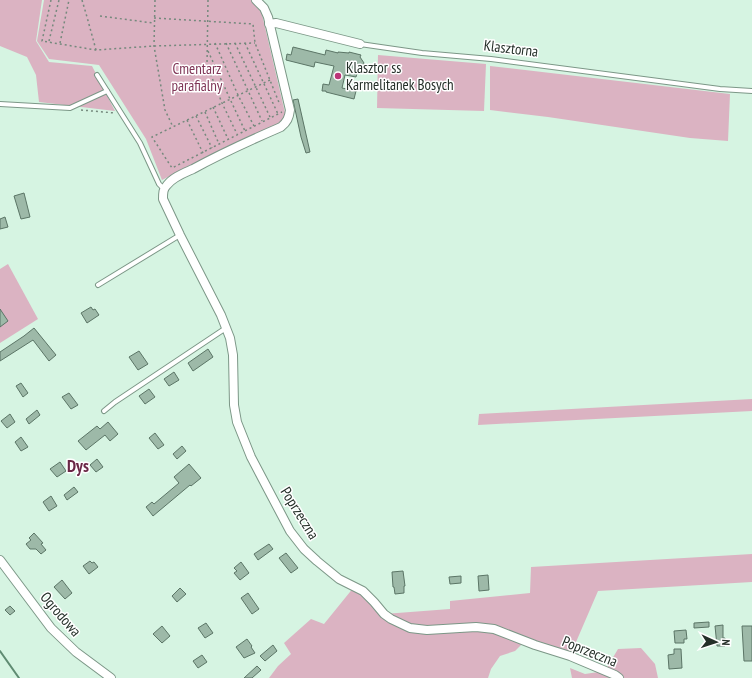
<svg xmlns="http://www.w3.org/2000/svg" width="752" height="678" viewBox="0 0 752 678" font-family="'PT Sans Narrow',sans-serif">
	<style>
		.green { fill: #dbb3c2 }
		.lines { fill: none; stroke-linecap: round; stroke-linejoin: round }
		.stream { stroke: #5f8b72; stroke-width: 2 }
		.building { fill: #9db9a8; stroke: #5b7566 }
		.lane-casing { stroke: #7c9787; stroke-width: 6 }
		.street-casing { stroke: #7c9787; stroke-width: 10 }
		.path { stroke: #75897d; stroke-width: 1.5; stroke-dasharray: 2 3; stroke-linecap: butt }
		.lane { stroke: #fff; stroke-width: 4 }
		.street { stroke: #fff; stroke-width: 8 }
		.poi-dot { fill: #bb3578; stroke: #fff; stroke-width: 1.5 }
		.labels { text-anchor: middle; dominant-baseline: central; stroke-width: 3; stroke-linejoin: round; paint-order: stroke }
		.street-label { font-size: 15px; fill: #242f28; stroke: #fff }
		.poi-label { font-size: 15px; fill: #242f28; stroke: #fff; text-anchor: start }
		.park-label { font-size: 15px; fill: #7f3556; stroke: #fff }
		.quarter-label { font-size: 17px; font-weight: bold; fill: #6a2846; stroke: #fff }
	</style>
	<rect width="100%" height="100%" fill="#d6f4e2"/>
	<!-- green -->
	<g class="green">
		<path d="M0 0H42L36 41 49 62 92 66 115 111 39 102 36 75 27 57 0 46Z"/>
		<path d="M44 0H252L261 10 286 117 284 121 223 149 162 180 146 139 99 65 49 59 37 41Z"/>
		<path d="M378 55 486 64 484 111 377 108Z"/>
		<path d="M490 66 730 94 728 141 690 138 548 117 490 110Z"/>
		<path d="M8 264 38 319 0 343V269Z"/>
		<path d="M752 399V411L478 425 479 414Z"/>
		<path d="M752 554V582L598 591 570 656 525 641 515 651 500 656 491 669 488 678H269L278 666 291 654 284 643 311 619 324 624 354 587 384 614 450 609V601L530 593 531 567Z"/>
		<path d="M641 648 655 664 658 678H572L570 668 585 674 605 671 618 649Z"/>
	</g>
	<g class="lines">
		<!-- stream -->
		<path class="stream" d="M0 651 19 678"/>
	</g>
	<!-- building -->
	<g class="building">
		<path d="M293 47 325 55 326 50 338 53V52L349 53V52L361 55 360 57 364 63 363 66 358 69 356 77 345 75 342 88 356 91 354 99 326 92V91H322L323 84 329 85 334 66 315 62 314 67 286 60 287 54 291 55Z"/>
		<path d="M298 99 310 152 306 153 301 137 293 100Z"/>
		<path d="M24 193 30 217 21 219 14 196Z"/>
		<path d="M5 217 8 227 0 229V219Z"/>
		<path d="M91 307 93 310 95 309 99 315 87 323 81 313Z"/>
		<path d="M0 309 8 321 0 327Z"/>
		<path d="M34 328 56 355 49 361 33 340 0 361V352L24 336Z"/>
		<path d="M208 349 213 357 193 371 188 363Z"/>
		<path d="M139 351 148 364 138 370 129 357Z"/>
		<path d="M174 372 179 380 169 386 164 379Z"/>
		<path d="M21 383 28 393 23 397 16 386Z"/>
		<path d="M149 389 155 397 145 404 139 396Z"/>
		<path d="M69 393 78 405 71 409 62 397Z"/>
		<path d="M37 410 40 415 29 424 26 419Z"/>
		<path d="M10 414 15 422 7 428 1 421Z"/>
		<path d="M108 422 118 434 110 441 105 435 86 450 78 441 97 426 100 429Z"/>
		<path d="M155 433 164 445 158 449 149 438Z"/>
		<path d="M21 437 28 447 21 451 15 442Z"/>
		<path d="M182 446 186 451 177 459 173 454Z"/>
		<path d="M97 459 103 467 96 472 90 465Z"/>
		<path d="M60 462 66 471 57 477 50 469Z"/>
		<path d="M189 464 201 478 191 486 190 485 153 516 146 507 152 502 154 504 179 483 174 477Z"/>
		<path d="M74 487 78 492 67 500 64 495Z"/>
		<path d="M51 496 57 506 49 511 43 502Z"/>
		<path d="M34 533 43 543 41 544 46 550 41 554 36 549H30L26 544 31 540 29 538Z"/>
		<path d="M269 544 273 549 258 560 254 554Z"/>
		<path d="M286 553 298 568 291 573 279 558Z"/>
		<path d="M90 561 92 563 94 562 98 567 89 574 83 566Z"/>
		<path d="M241 562 249 573 240 580 234 573 237 571 234 568Z"/>
		<path d="M403 571 405 586H404V593L395 594 394 587H393L392 572Z"/>
		<path d="M488 575 489 590 479 591 478 576Z"/>
		<path d="M461 576V583L450 584 449 577Z"/>
		<path d="M62 580 72 593 65 599 54 587Z"/>
		<path d="M180 588 186 594 177 602 172 596Z"/>
		<path d="M248 593 259 609 252 614 241 598Z"/>
		<path d="M10 606 15 611 10 615 5 610Z"/>
		<path d="M709 622V627L694 628V623Z"/>
		<path d="M206 623 213 633 205 638 198 628Z"/>
		<path d="M723 625V638H725V646H717L715 626Z"/>
		<path d="M162 626 170 636 162 643 153 634Z"/>
		<path d="M742 626H752V661H744Z"/>
		<path d="M686 630 687 639H684V643H675L674 631Z"/>
		<path d="M247 639 252 646 251 647 255 653 244 658 236 647Z"/>
		<path d="M273 645 277 651 265 661 260 656Z"/>
		<path d="M674 649H681L682 668 669 669 668 655 674 654Z"/>
		<path d="M202 655 207 662 198 668 193 661Z"/>
		<path d="M257 666 261 670 252 678H244Z"/>
	</g>
	<g class="lines">
		<!-- lane casing -->
		<g class="lane-casing">
			<g id="lane">
				<path d="M360 44 422 53 491 59 720 89 752 91"/>
				<path d="M97 75 140 143 159 184 164 189"/>
				<path d="M0 104 70 108 107 91"/>
				<path d="M98 285 180 235"/>
				<path d="M104 411 115 402 226 328"/>
			</g>
		</g>
		<!-- street casing -->
		<g class="street-casing">
			<g id="street">
				<path d="M256 0 264 8 268 17 290 110C289 118 287 122 281 127 251 140 222 153 193 169 184 173 173 177 167 185 163 189 163 193 163 199L180 235 221 315 230 338 233 355 234 405 237 422 251 457 290 531 304 549 317 561 339 579 363 591 374 602 384 614 391 619 410 628 427 630 476 627 494 629 535 645 570 656 615 675 619 678"/>
				<path d="M269 24 276 23 360 44"/>
				<path d="M0 560 51 628 76 652 111 678"/>
			</g>
		</g>
		<!-- path -->
		<g class="path">
			<path d="M51 0 42 41 96 50 154 46 255 43"/>
			<path d="M82 0 87 17 96 50"/>
			<path d="M155 0 154 46 165 110 173 127"/>
			<path d="M208 0 207 65 222 103 237 134"/>
			<path d="M100 16 153 23"/>
			<path d="M154 18 253 24 255 43 280 105"/>
			<path d="M49 41 59 0"/>
			<path d="M60 43 69 0"/>
			<path d="M215 43 238 95 254 126"/>
			<path d="M226 43 262 121"/>
			<path d="M235 43 270 117"/>
			<path d="M245 43 278 114"/>
			<path d="M208 51 230 99 245 131"/>
			<path d="M270 80 152 137 172 168 282 112"/>
			<path d="M213 107 228 139"/>
			<path d="M81 110 115 113"/>
			<path d="M205 112 219 144"/>
			<path d="M196 116 212 148"/>
			<path d="M187 120 203 153"/>
		</g>
		<!-- lane -->
		<use href="#lane" class="lane"/>
		<!-- street -->
		<use href="#street" class="street"/>
	</g>
	<!-- markers -->
	<circle class="poi-dot" cx="338" cy="76" r="4"/>
	<g class="labels">
		<!-- street labels -->
		<g class="street-label">
			<text transform="translate(511 48) rotate(7)">Klasztorna</text>
			<text transform="translate(300 513) rotate(58)">Poprzeczna</text>
			<text transform="translate(61 614) rotate(49)">Ogrodowa</text>
			<text transform="translate(590 651) rotate(22)">Poprzeczna</text>
		</g>
		<!-- poi labels -->
		<g class="poi-label">
			<text x="346" y="67">Klasztor ss<tspan x="346" dy="17">Karmelitanek Bosych</tspan></text>
		</g>
		<!-- park labels -->
		<g class="park-label">
			<text x="197" y="68">Cmentarz<tspan x="197" dy="17">parafialny</tspan></text>
		</g>
		<!-- quarter labels -->
		<g class="quarter-label">
			<text x="78" y="466">Dys</text>
		</g>
	</g>
	<!-- north arrow -->
	<g transform="translate(716 642) rotate(93)" stroke="#ffffff" stroke-width="3" paint-order="stroke">
	<path d="M0-3L7 15L0 10L-7 15Z" fill="#242f28"/>
	<text y="-6" font-size="11" font-weight="bold" text-anchor="middle" fill="#242f28">N</text>
	</g>
</svg>
